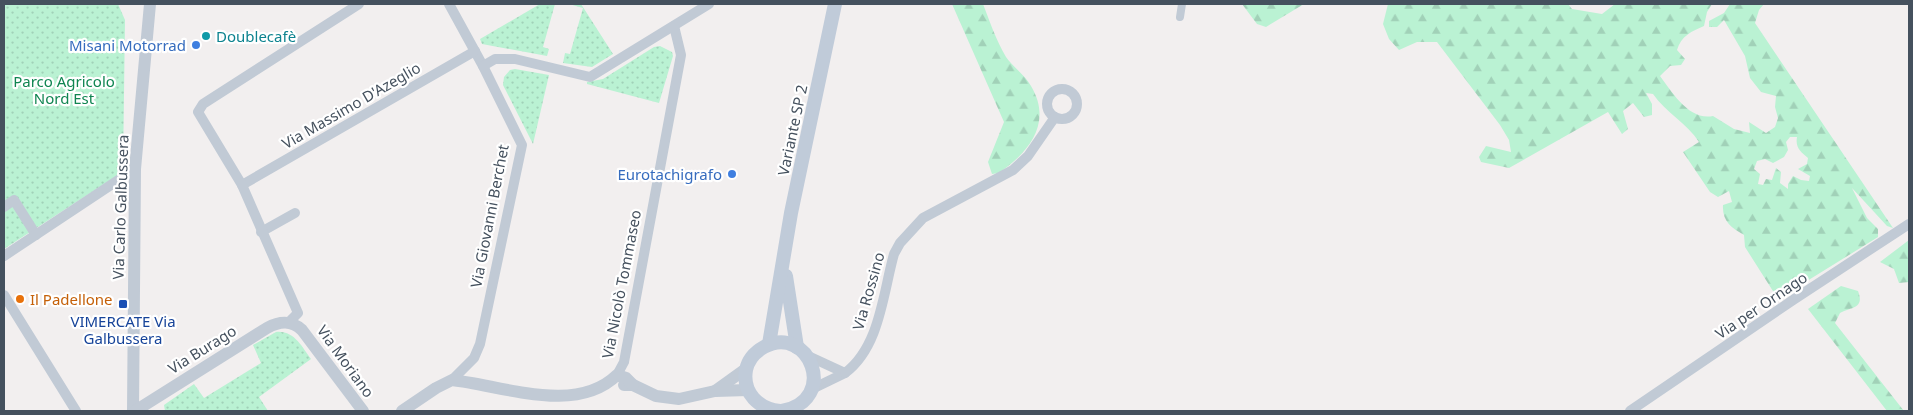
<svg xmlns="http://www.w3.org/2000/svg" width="1913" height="415" viewBox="0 0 1913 415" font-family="'Noto Sans',sans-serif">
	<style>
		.forest { fill: url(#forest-firs); fill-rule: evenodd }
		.park { fill: url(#park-dots) }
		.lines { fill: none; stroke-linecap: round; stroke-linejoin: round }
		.pedestrian { stroke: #c1cad5; stroke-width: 8 }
		.minor { stroke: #c1cad5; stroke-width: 10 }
		.tertiary { stroke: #c1cad5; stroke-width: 12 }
		.secondary { stroke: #c0cbd9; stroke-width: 14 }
		.culture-dot { fill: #0f9aa8; stroke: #fff; stroke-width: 2 }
		.shop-dot { fill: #3f7fe0; stroke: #fff; stroke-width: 2 }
		.food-dot { fill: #e8710a; stroke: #fff; stroke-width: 2 }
		.transit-dot { fill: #1a4fb4; stroke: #fff; stroke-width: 2 }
		.labels { text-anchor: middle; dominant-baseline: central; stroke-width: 4.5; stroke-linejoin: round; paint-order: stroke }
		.culture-label { font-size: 15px; fill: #0d838f; stroke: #fff; text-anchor: start }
		.shop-label { font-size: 15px; fill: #366cbe; stroke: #fff; text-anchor: end }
		.park-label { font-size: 15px; fill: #108551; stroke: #fff }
		.street-label { font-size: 15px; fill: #45515e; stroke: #fff }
		.food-label { font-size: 15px; fill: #c56008; stroke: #fff; text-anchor: start }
		.transit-label { font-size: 15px; fill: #164399; stroke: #fff }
	</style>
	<defs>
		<pattern id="forest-firs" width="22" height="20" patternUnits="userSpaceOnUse" patternTransform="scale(1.25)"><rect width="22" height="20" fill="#baf2d3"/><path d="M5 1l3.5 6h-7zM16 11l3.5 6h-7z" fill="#a1d1b8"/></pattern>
		<pattern id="park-dots" width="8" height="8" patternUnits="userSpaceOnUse" patternTransform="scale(1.25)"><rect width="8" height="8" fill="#baf2d3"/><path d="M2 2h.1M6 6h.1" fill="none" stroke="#a1d1b8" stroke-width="1.8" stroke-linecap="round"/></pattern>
	</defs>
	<rect width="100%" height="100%" fill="#f2efef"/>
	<!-- forest -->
	<g class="forest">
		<path d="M952 4H983C990 22 996 40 1006 57 1013 67 1025 75 1031 86 1053 123 1029 152 999 173L992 174 988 162 1004 122Z"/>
		<path d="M1242 4H1304L1266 27 1257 24Z"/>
		<path d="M1388 4H1568L1572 9 1602 14 1615 4H1712L1707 12 1704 26C1692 31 1681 36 1677 50L1685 59 1681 65 1670 66 1660 76C1672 92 1689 121 1713 116L1734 129 1750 133 1749 122 1766 133 1775 127 1778 118 1775 107 1776 96 1761 92 1750 78 1745 56 1724 20 1717 27H1709V21L1724 13 1730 4H1764L1759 10 1755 23 1893 228 1887 226 1852 188 1867 218 1878 229V237L1778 299 1745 247 1744 235C1731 228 1722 221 1723 205L1732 202 1729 191 1718 197 1710 192 1683 152 1699 142C1687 123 1666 113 1653 94L1646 93 1652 104V115L1644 117 1633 103 1623 111 1628 129 1622 134 1608 112 1509 168 1481 162 1479 157 1486 146 1511 152 1509 140 1500 125 1437 42H1417L1399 50 1389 39 1383 24ZM1790 137H1797C1795 148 1801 152 1808 158L1807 164 1798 169 1810 176 1809 181 1801 180 1793 176 1788 184V189L1780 183 1781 172 1776 168 1772 180 1766 179 1763 185 1758 184 1760 174 1754 169 1757 161 1765 159 1773 163 1784 157 1788 150 1786 142Z"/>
		<path d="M1909 240V282L1899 283 1894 269 1880 262Z"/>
		<path d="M1841 286 1858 291C1865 309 1851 307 1840 313L1835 323 1904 411H1887L1808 309Z"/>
	</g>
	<!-- park -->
	<g class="park">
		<path d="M4 4H118L125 20 123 168 118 175 4 249Z"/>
		<path d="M540 4H555L543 47 549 49 547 56 482 44 480 39Z"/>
		<path d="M569 4H581L613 54 592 67 563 63 565 53 570 54 583 8Z"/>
		<path d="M660 46 672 52 673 56 659 103 587 84V82L603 79 654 47Z"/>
		<path d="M515 69 549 75 533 144 503 85 504 77 510 70Z"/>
		<path d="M276 332C294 330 302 347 311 359L259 397 268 411H165L164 405 194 384 204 398 261 363 253 345Z"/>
	</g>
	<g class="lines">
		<!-- pedestrian -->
		<path class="pedestrian" d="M1180 17 1182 4"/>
		<!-- minor -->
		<g class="minor">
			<path d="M449 4 483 66 522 145 480 344 474 358 452 380"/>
			<path d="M483 66 495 59H515L590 77 709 4"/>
			<circle cx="1062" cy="104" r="15"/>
			<path d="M242 185 475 51"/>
			<path d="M4 207 14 200 36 235"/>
			<path d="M261 232 295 213"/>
			<path d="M4 256 135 169"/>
			<path d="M4 295 76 411"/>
			<path d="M289 322 298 313 242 185 198 112 203 104 359 4"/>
			<path d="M806 355 845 373 812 389"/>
			<path d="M845 373C880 347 883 293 894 254L900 243 923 218 1013 170 1028 156 1055 117"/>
			<path d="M617 375 624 362 681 55 674 26"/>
			<path d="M1630 411 1793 300 1909 224"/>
		</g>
		<!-- tertiary -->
		<g class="tertiary">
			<path d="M624 385H633L656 396 679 399 715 391 748 390"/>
			<path d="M715 391 747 368"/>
			<path d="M133 411 135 169 150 4"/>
			<path d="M135 411 267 328C280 321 291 320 302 330L363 411"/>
			<path d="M402 411 436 388 452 380C504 386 576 415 617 375L626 378 633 385"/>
		</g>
		<!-- secondary -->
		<g class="secondary">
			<path d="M786 276 797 347"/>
			<path d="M769 344 791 213 835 4"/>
			<path d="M780 411C759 409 742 393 746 370 748 360 755 352 764 347 809 323 840 400 782 411"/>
		</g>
	</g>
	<!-- markers -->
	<circle class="culture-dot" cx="206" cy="36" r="5"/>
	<g class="shop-dot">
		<circle cx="196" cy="45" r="5"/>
		<circle cx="732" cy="174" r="5"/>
	</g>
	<circle class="food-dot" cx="20" cy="299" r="5"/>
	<rect class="transit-dot" x="118" y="299" width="10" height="10" rx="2.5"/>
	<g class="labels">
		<!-- culture labels -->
		<g class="culture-label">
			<text x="216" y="36">Doublecafè</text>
		</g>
		<!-- shop labels -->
		<g class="shop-label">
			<text x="186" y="45">Misani Motorrad</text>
			<text x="722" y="174">Eurotachigrafo</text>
		</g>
		<!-- park labels -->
		<g class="park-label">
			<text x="64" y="81">Parco Agricolo<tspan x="64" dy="17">Nord Est</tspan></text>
		</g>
		<!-- street labels -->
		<g class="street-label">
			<text transform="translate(351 105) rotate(-30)">Via Massimo D'Azeglio</text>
			<text transform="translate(792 130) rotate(-78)">Variante SP 2</text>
			<text transform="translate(120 207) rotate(-88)">Via Carlo Galbussera</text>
			<text transform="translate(489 216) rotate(-79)">Via Giovanni Berchet</text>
			<text transform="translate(621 284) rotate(-79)">Via Nicolò Tommaseo</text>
			<text transform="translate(868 291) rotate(-74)">Via Rossino</text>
			<text transform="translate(1761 305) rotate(-34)">Via per Ornago</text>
			<text transform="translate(202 349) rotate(-32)">Via Burago</text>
			<text transform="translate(346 361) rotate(54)">Via Moriano</text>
		</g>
		<!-- food labels -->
		<g class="food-label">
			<text x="30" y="299">Il Padellone</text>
		</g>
		<!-- transit labels -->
		<g class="transit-label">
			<text x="123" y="321">VIMERCATE Via<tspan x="123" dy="17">Galbussera</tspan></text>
		</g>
	</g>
	<!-- border -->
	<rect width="1913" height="415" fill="none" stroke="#45515e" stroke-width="10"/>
</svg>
